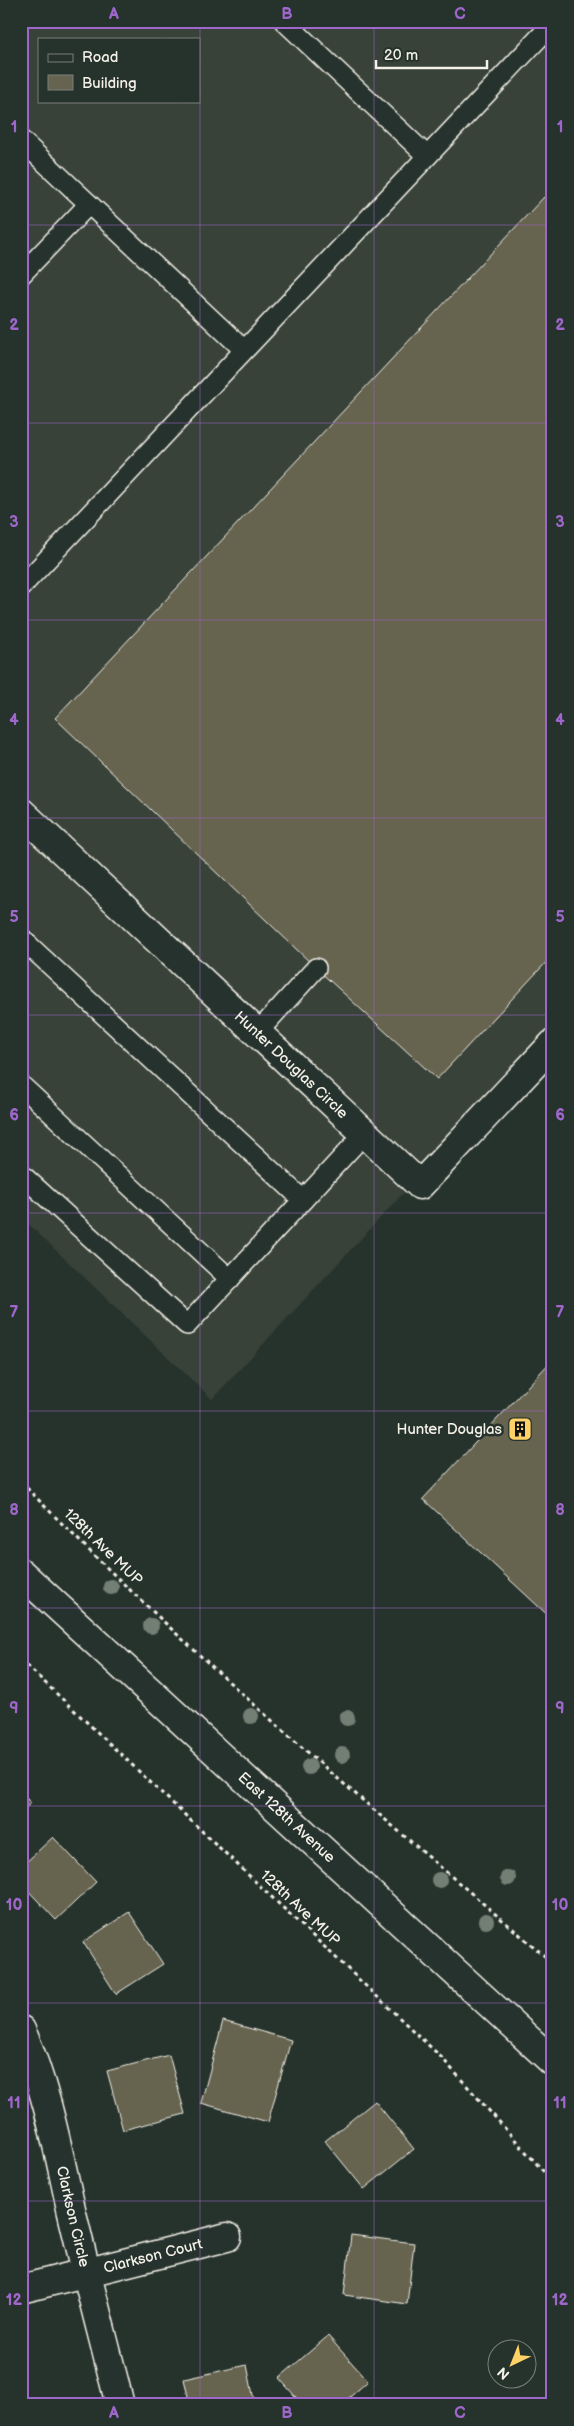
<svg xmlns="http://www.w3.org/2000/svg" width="574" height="2426" viewBox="0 0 574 2426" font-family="'Balsamiq Sans',sans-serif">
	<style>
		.built { fill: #394238; fill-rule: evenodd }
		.building { fill: #666450; stroke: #f4f1e8 }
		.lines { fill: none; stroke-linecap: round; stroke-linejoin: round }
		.service-casing { stroke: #f4f1e8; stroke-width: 22 }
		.minor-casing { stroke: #f4f1e8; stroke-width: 31 }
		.secondary-casing { stroke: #f4f1e8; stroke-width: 31 }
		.path { stroke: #f4f1e8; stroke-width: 3; stroke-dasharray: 4 4; stroke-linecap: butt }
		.service { stroke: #26332d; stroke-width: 19 }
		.minor { stroke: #26332d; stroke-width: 28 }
		.secondary { stroke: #26332d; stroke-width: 28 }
		.tree { fill: #737f74 }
		.grid { fill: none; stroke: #9f67cb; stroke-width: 1; stroke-opacity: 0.55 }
		.labels { text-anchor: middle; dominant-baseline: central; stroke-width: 5; stroke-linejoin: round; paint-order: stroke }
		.street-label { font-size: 15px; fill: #f4f1e8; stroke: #26332d }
		.poi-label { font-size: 15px; fill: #f4f1e8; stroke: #26332d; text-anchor: end }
		.neatline { fill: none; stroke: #9f67cb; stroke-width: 2 }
		.grid-label { font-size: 16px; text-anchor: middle; font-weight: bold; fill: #9f67cb }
	</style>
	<rect width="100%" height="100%" fill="#26332d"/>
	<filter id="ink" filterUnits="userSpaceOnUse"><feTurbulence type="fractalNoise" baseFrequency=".02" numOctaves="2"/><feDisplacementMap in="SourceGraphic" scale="10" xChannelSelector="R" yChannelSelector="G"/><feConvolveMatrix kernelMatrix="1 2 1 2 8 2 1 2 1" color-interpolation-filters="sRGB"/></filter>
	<g filter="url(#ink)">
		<!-- built -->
		<path class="built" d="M21 21H553V1032L212 1399 21 1217ZM39 39H199V101H39Z"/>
		<!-- building -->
		<g class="building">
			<path d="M544 197 553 206V955L437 1079 316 968 55 718Z"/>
			<path d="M553 1359V1620L423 1499Z"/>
			<path d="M21 1793 31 1803 21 1812Z"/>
			<path d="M53 1837 96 1882 56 1920 21 1883V1867Z"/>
			<path d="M129 1912 163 1964 116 1994 83 1942Z"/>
			<path d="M223 2021 291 2040 268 2122 201 2103Z"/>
			<path d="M169 2055 185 2114 123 2130 107 2071Z"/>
			<path d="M375 2101 414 2149 364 2189 325 2141Z"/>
			<path d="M351 2235 414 2243 407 2304 344 2295Z"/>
			<path d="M328 2336 368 2381 341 2405H303L279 2378Z"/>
			<path d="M247 2365 255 2405H190L184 2379Z"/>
		</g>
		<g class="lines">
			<!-- service casing -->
			<g class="service-casing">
				<g id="service">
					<path d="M284 21 427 156"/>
					<path d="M21 140 243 349"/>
					<path d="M21 275 89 204"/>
					<path d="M21 587 553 23"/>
					<path d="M21 938 303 1200"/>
					<path d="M257 1033 316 968"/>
					<path d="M21 1085 230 1279"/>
					<path d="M21 1174 187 1325 365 1133"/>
				</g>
			</g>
			<!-- minor casing -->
			<g class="minor-casing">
				<g id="minor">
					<path id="s1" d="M21 812 420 1185 553 1044"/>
					<path id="s2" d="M21 2030C47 2088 58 2151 72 2213 87 2277 104 2341 120 2405"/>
					<path id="s3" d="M21 2289 227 2237"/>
				</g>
			</g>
			<!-- secondary casing -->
			<g class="secondary-casing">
				<g id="secondary">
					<path id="s4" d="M21 1573 553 2062"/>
				</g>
			</g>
			<!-- path -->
			<g class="path">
				<path d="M21 1482C188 1654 371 1808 553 1963"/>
				<path d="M21 1660 442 2058 553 2182"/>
			</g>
			<!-- service -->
			<use href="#service" class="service"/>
			<!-- minor -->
			<use href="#minor" class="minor"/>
			<!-- secondary -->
			<use href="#secondary" class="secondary"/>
		</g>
		<!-- trees -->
		<g class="tree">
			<circle cx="111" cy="1587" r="8"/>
			<circle cx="151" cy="1626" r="8"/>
			<circle cx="251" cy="1716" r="8"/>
			<circle cx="347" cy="1718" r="8"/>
			<circle cx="342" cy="1755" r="8"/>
			<circle cx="309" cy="1767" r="8"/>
			<circle cx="508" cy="1878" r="8"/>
			<circle cx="439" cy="1880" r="8"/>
			<circle cx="486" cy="1921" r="8"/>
		</g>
	</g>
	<!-- grid -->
	<path class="grid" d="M200 21V2405M374 21V2405M21 225H553M21 423H553M21 620H553M21 818H553M21 1015H553M21 1213H553M21 1411H553M21 1608H553M21 1806H553M21 2003H553M21 2201H553"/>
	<!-- icons -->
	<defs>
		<g id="building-square" transform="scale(1.25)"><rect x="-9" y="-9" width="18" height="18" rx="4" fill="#ffd166" stroke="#26332d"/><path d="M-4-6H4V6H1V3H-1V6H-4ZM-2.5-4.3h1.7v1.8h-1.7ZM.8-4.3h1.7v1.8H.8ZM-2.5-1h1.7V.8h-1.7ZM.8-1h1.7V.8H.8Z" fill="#111"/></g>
	</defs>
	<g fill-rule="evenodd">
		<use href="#building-square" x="520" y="1429"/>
	</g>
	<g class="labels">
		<!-- street labels -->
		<g class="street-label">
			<text stroke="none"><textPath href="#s1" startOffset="370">Hunter Douglas Circle</textPath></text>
			<text transform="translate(103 1547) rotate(44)">128th Ave MUP</text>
			<text stroke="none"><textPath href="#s4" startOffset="361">East 128th Avenue</textPath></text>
			<text transform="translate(300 1908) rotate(43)">128th Ave MUP</text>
			<text stroke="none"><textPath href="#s2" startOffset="194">Clarkson Circle</textPath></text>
			<text stroke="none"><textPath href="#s3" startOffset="136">Clarkson Court</textPath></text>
		</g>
		<!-- poi labels -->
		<g class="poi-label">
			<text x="502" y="1429">Hunter Douglas</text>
		</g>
	</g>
	<!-- margin -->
	<rect width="574" height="2426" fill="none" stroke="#26332d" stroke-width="55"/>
	<!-- legend -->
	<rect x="38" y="38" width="162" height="65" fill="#26332d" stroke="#787f78"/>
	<rect x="48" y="54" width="25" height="8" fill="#26332d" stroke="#787f78"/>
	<text x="82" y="62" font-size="15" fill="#f4f1e8">Road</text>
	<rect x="48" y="75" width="25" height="15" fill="#666450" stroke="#787f78"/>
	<text x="82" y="88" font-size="15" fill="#f4f1e8">Building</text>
	<!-- north arrow -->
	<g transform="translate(512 2364) rotate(223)"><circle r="24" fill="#26332d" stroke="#787f78"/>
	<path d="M0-4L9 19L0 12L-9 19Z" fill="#ffd166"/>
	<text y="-8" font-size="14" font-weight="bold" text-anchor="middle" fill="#f4f1e8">N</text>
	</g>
	<!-- scale -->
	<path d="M376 60v8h111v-8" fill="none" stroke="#f4f1e8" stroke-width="2.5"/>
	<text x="384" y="60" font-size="15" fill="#f4f1e8" stroke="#26332d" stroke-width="4" paint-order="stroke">20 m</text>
	<rect x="28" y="28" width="518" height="2370" class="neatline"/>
	<g class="grid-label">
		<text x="114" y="19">A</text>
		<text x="287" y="19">B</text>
		<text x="460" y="19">C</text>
		<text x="14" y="132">1</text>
		<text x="560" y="132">1</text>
		<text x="14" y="330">2</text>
		<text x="560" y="330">2</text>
		<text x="14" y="527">3</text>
		<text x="560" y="527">3</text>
		<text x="14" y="725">4</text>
		<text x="560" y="725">4</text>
		<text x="14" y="922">5</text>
		<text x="560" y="922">5</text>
		<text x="14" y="1120">6</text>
		<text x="560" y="1120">6</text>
		<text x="14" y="1317">7</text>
		<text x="560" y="1317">7</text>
		<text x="14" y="1515">8</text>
		<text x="560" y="1515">8</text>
		<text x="14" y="1713">9</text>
		<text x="560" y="1713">9</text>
		<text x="14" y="1910">10</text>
		<text x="560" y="1910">10</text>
		<text x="14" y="2108">11</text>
		<text x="560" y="2108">11</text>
		<text x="14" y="2305">12</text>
		<text x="560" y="2305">12</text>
		<text x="114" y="2418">A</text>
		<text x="287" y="2418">B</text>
		<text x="460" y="2418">C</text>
	</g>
</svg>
